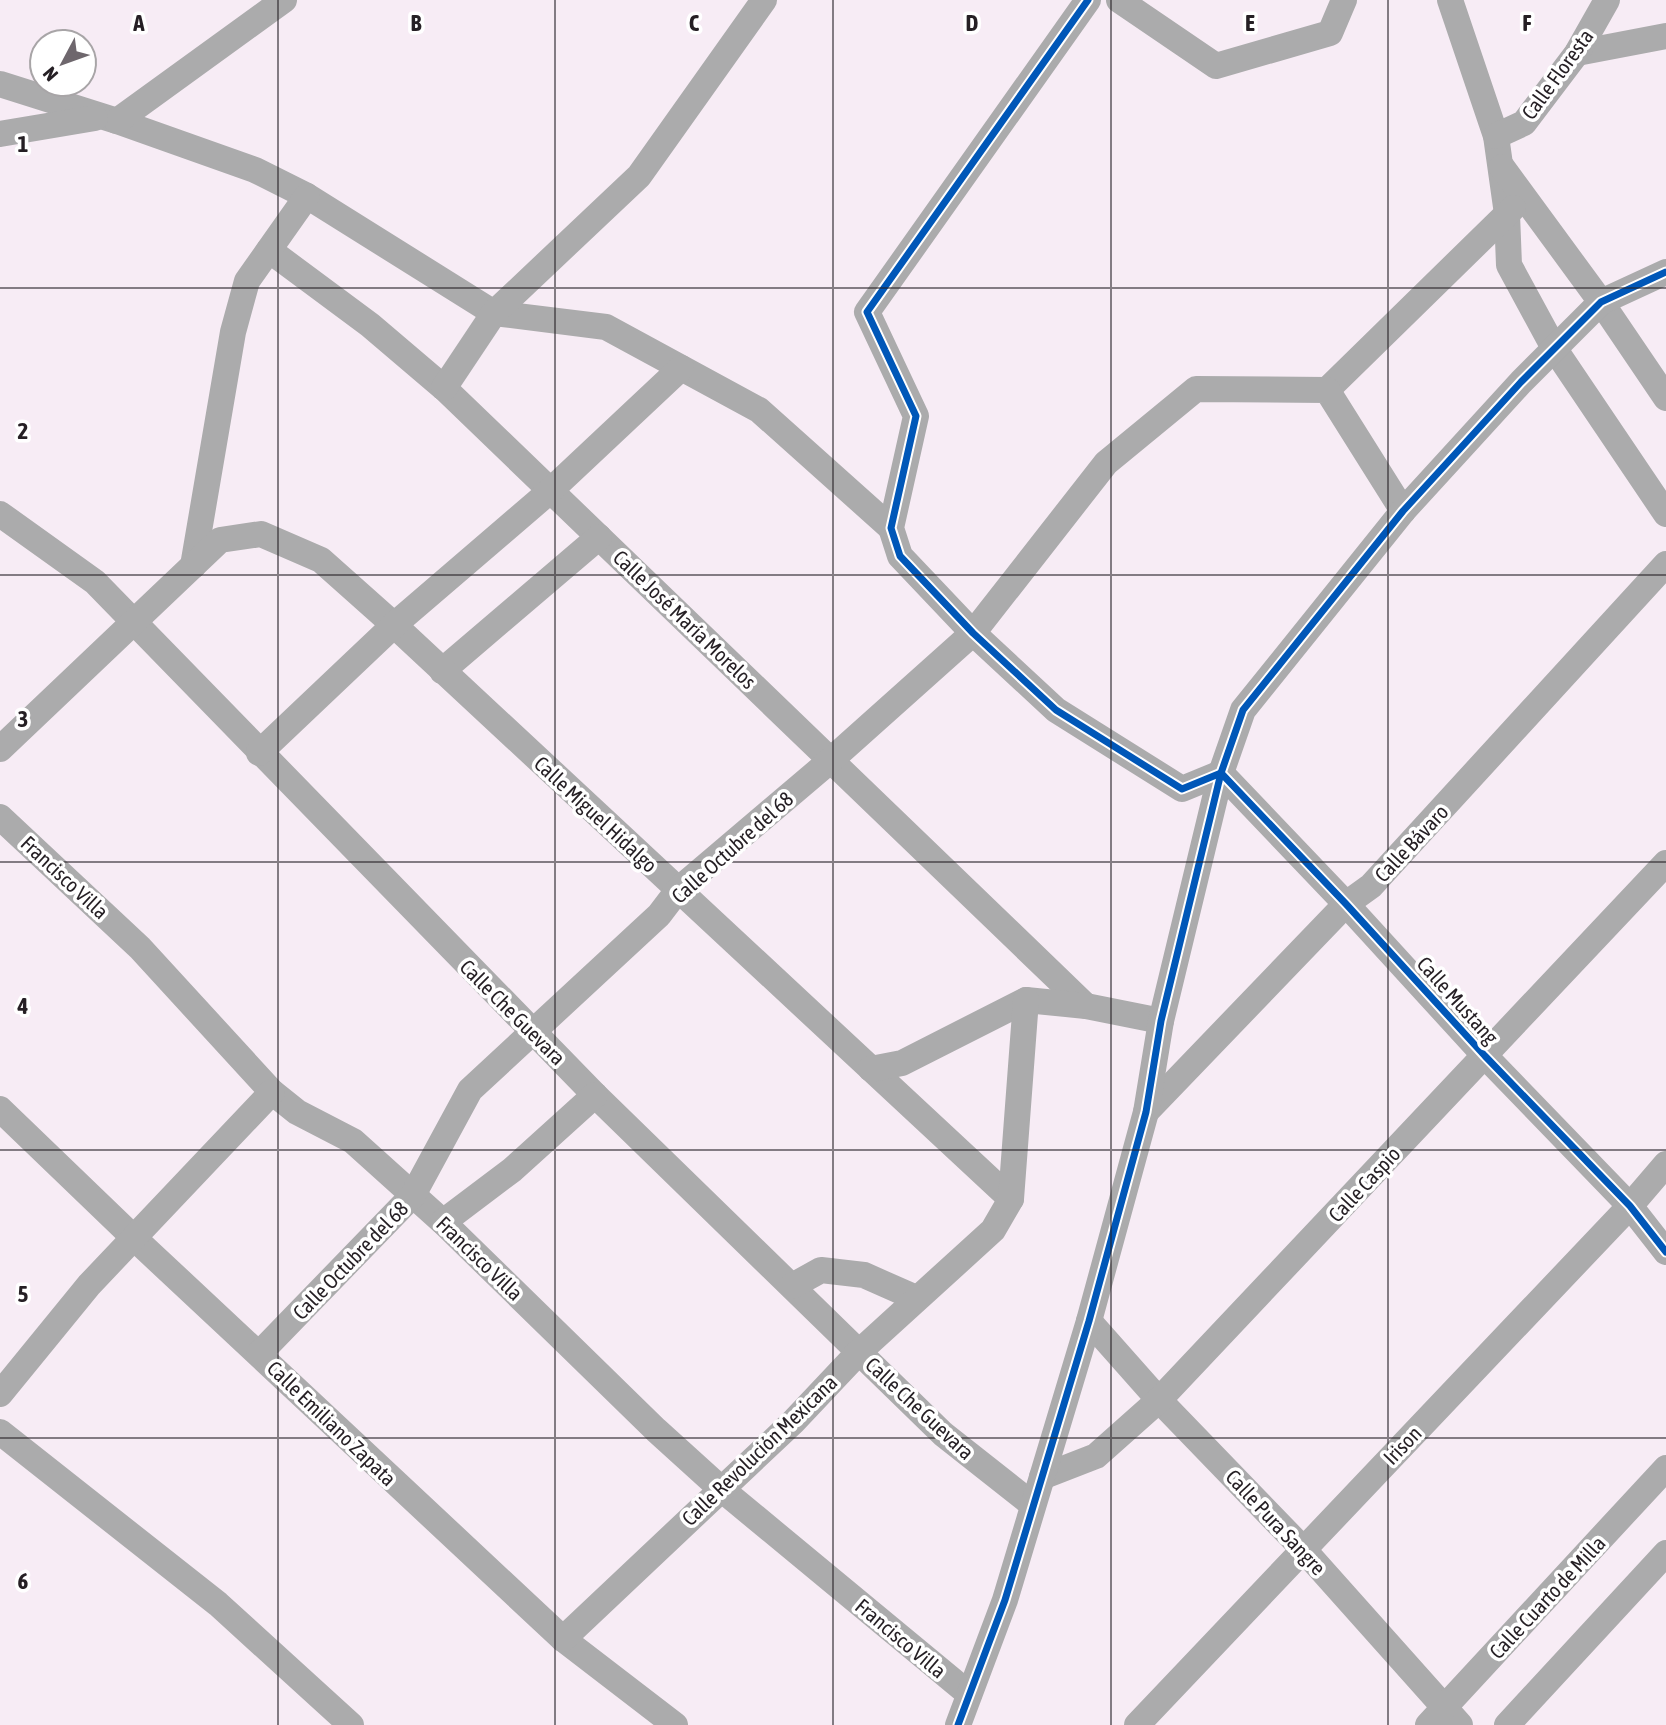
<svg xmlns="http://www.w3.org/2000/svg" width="1666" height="1725" viewBox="0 0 1666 1725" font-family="'Asap Condensed',sans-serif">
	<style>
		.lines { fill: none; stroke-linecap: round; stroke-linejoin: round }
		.minor { stroke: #ababac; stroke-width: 26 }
		.cycleway-casing { stroke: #fff; stroke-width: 11 }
		.cycleway { stroke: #0057b8; stroke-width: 7 }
		.grid { fill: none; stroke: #251f24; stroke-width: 2; stroke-opacity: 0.55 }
		.labels { text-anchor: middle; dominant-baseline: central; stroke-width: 7; stroke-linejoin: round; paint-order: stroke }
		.street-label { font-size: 21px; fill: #251f24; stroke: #fff }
		.grid-label { font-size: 23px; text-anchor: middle; font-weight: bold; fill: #251f24; stroke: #fff; stroke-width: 7; stroke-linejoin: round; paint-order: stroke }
	</style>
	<rect width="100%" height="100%" fill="#f7ecf5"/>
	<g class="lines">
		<!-- minor -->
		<g class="minor">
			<path d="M1088 0 867 312 916 416 891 528 900 556 973 633 1056 710 1182 789 1221 773 1346 904 1485 1056 1630 1206 1666 1252"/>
			<path d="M1119 0 1216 66 1330 33 1344 0"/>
			<path d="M1450 0 1496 136 1507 214 1509 265 1554 348 1666 514"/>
			<path d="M1577 53 1666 36"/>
			<path d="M0 84 117 121 255 170 307 196 494 313 606 327 759 410 891 528"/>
			<path d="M117 121 284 0"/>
			<path d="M0 134 95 118"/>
			<path d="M1496 136 1524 123 1577 53 1607 0"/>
			<path d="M1502 167 1601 302 1666 398"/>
			<path d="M269 250 370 325 444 388 1086 1006"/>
			<path d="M444 388 494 313 639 176 764 0"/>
			<path d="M1327 390 1513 208"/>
			<path d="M0 514 95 582 595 1095 943 1434 1033 1505"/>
			<path d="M193 566 233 332 247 281 307 196"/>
			<path d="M442 671 599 537"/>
			<path d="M0 749 220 540 261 534 321 560 394 625 1011 1199"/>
			<path d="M259 753 394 625 550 491 681 368"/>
			<path d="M0 817 140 948 272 1092 297 1112 353 1141 443 1222 656 1430 720 1488 969 1694"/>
			<path d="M871 1069 902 1063 1026 1000 1086 1006 1161 1021"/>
			<path d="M0 1109 133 1237 563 1639 675 1725"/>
			<path d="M1146 1112 1346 904 1371 886 1666 564"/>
			<path d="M443 1222 512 1170 595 1095"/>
			<path d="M792 1286 821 1270 864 1275 916 1298"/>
			<path d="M1089 1321 1159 1400 1303 1549 1460 1725"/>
			<path d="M259 1354 413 1195 470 1090 659 915 678 890 831 760 973 633 1106 463 1196 389 1327 390 1403 511"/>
			<path d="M0 1394 89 1285 272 1092"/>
			<path d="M0 1432 218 1604 351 1725"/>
			<path d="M1042 1477 1096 1456 1159 1400 1666 863"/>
			<path d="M563 1639 793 1422 859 1352 993 1230 1011 1199 1026 1000"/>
			<path d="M958 1725 1005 1600 1089 1321 1146 1112 1161 1021 1221 773 1243 710 1403 511 1521 382 1601 302 1666 272"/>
			<path d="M1137 1725 1630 1206 1666 1164"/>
			<path d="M1428 1725 1666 1468"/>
			<path d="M1507 1725 1666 1553"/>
		</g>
		<!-- cycleway casing -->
		<g class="cycleway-casing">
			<g id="cycleway">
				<path d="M1088 0 867 312 916 416 891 528 900 556 973 633 1056 710 1182 789 1221 773 1346 904 1485 1056 1630 1206 1666 1252"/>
				<path d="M958 1725 1005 1600 1089 1321 1146 1112 1161 1021 1221 773 1243 710 1403 511 1521 382 1601 302 1666 272"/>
			</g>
		</g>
		<!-- cycleway -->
		<use href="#cycleway" class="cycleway"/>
	</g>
	<!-- grid -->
	<path class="grid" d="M278 0V1725M555 0V1725M833 0V1725M1111 0V1725M1388 0V1725M0 288H1666M0 575H1666M0 862H1666M0 1150H1666M0 1438H1666"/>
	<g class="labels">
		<!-- street labels -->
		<g class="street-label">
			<text transform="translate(1557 74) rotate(-54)">Calle Floresta</text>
			<text transform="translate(685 619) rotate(44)">Calle José María Morelos</text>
			<text transform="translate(596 814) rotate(43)">Calle Miguel Hidalgo</text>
			<text transform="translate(1411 843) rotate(-47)">Calle Bávaro</text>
			<text transform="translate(732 847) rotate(-42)">Calle Octubre del 68</text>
			<text transform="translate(65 877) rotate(43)">Francisco Villa</text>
			<text transform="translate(1458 1000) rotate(48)">Calle Mustang</text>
			<text transform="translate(513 1012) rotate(45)">Calle Che Guevara</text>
			<text transform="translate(1364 1184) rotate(-47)">Calle Caspio</text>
			<text transform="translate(480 1258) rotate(44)">Francisco Villa</text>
			<text transform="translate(350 1260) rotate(-46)">Calle Octubre del 68</text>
			<text transform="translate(920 1408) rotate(43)">Calle Che Guevara</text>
			<text transform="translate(332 1423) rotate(44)">Calle Emiliano Zapata</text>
			<text transform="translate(1402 1445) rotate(-46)">Irison</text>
			<text transform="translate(759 1450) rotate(-44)">Calle Revolución Mexicana</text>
			<text transform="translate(1276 1522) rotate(47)">Calle Pura Sangre</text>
			<text transform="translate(1547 1597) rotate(-47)">Calle Cuarto de Milla</text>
			<text transform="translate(901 1638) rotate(40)">Francisco Villa</text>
		</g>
	</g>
	<g class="grid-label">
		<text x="139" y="31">A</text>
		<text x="416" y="31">B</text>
		<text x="694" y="31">C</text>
		<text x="972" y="31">D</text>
		<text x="1250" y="31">E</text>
		<text x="1527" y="31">F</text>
		<text x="23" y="152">1</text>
		<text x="23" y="439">2</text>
		<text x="23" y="727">3</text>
		<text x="23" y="1014">4</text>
		<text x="23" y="1302">5</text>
		<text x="23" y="1589">6</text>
	</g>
	<!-- north arrow -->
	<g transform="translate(63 63) rotate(229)"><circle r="33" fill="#ffffff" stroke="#a8a5a7" stroke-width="2"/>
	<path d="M0-5L12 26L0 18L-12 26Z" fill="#6e676d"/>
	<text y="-10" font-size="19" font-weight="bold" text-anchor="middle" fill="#251f24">N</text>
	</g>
</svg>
